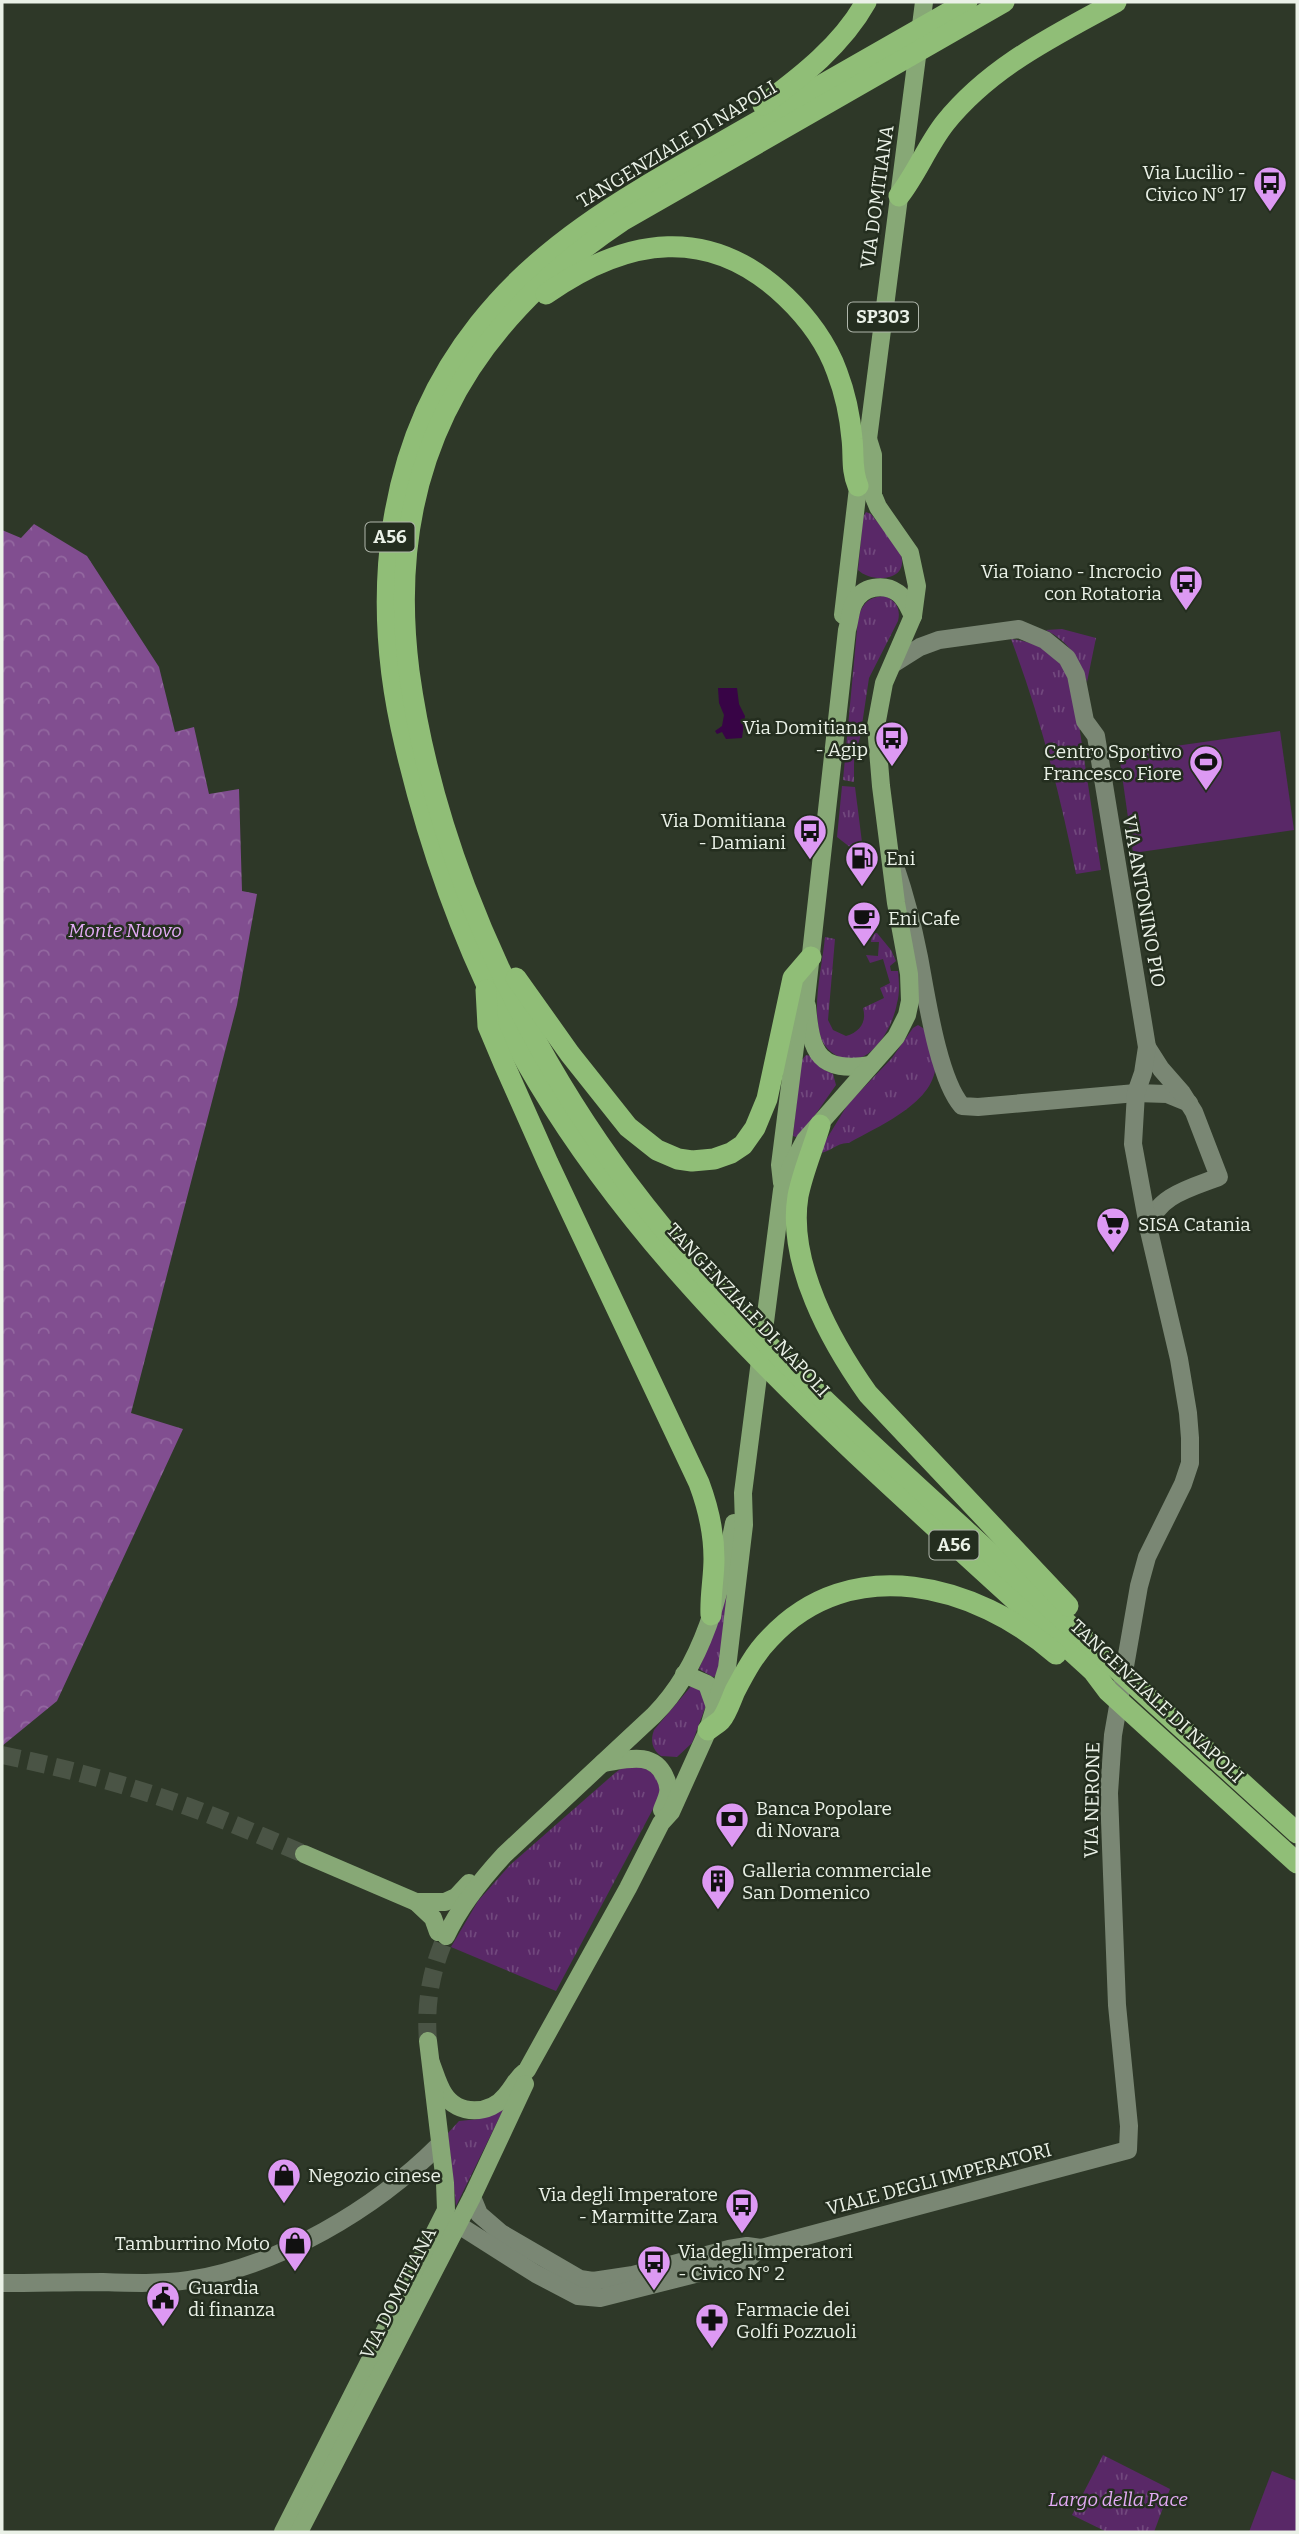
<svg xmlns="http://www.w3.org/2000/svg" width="1299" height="2534" viewBox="0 0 1299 2534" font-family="Bitter,serif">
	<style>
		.grass { fill: url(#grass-tufts) }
		.forest { fill: url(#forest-crowns) }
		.pitch { fill: #592867 }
		.water { fill: #380446 }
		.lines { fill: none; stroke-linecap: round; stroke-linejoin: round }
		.major-tunnel { stroke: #4a5445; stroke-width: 18; stroke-dasharray: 18 9; stroke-linecap: butt }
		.minor { stroke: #7a8774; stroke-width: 18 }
		.major { stroke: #87a876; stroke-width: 18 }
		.highway { stroke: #90be77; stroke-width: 21 }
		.labels { text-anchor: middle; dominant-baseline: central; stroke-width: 5; stroke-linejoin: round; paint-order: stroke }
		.shield { fill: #242e1f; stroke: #afb6ab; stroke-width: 2 }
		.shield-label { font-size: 18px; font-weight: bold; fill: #eaf1e7 }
		.street-label { font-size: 19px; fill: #eaf1e7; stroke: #242e1f }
		.poi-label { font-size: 19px; fill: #eaf1e7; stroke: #242e1f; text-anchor: start }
		.park-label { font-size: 19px; font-style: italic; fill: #e3abf5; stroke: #242e1f }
	</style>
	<defs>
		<pattern id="grass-tufts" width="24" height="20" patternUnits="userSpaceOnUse" patternTransform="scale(1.75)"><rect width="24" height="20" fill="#592867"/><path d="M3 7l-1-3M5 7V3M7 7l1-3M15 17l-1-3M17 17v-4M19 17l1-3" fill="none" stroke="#71487d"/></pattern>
		<pattern id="forest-crowns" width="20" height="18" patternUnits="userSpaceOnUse" patternTransform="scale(1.75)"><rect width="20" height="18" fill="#814e90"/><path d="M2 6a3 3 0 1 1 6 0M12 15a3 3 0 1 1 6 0" fill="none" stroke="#9368a0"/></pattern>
	</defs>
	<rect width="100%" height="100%" fill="#2e3828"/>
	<!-- grass -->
	<g class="grass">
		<path d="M866 512 871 514C880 526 896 541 901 555 909 582 871 583 858 570L863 517Z"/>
		<path d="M884 596C896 600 901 609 898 621L869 678 860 738 854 756V782L843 780 858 619C862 604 868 597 884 596Z"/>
		<path d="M1062 629 1096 638 1087 682C1080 659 1068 641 1046 630Z"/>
		<path d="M1011 639C1046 643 1064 659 1074 692L1101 870 1076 874C1060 794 1040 716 1011 639Z"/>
		<path d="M842 786 855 787 864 858 837 837Z"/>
		<path d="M872 933H877L891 950 896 961 890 966 891 971H898C899 981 900 993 897 1003 893 1027 871 1068 842 1058 831 1054 823 1046 820 1035 812 1004 822 968 825 937L835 939 828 1020 833 1030 846 1036C860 1032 867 1022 863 1008L884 998 880 988 890 983 883 959 870 963 866 955 878 956 879 942H871Z"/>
		<path d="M918 1025 926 1030C929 1038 933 1047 935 1056 943 1100 880 1125 849 1143 837 1142 830 1153 818 1153L848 1104 892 1058 913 1028Z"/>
		<path d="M806 1055 811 1056 821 1068 833 1074 836 1085 799 1138 793 1136 801 1061Z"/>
		<path d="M731 1559 718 1675 713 1677 699 1669 718 1622Z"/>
		<path d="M693 1684 704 1689 708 1700 692 1743 677 1757 661 1756C652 1750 650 1740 654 1730Z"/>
		<path d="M640 1764 660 1779 661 1794 556 1991 451 1947 478 1901 510 1865 615 1773 623 1767Z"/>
		<path d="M505 2106 456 2206 448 2133 459 2121 479 2119Z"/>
		<path d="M1103 2455 1170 2489 1154 2532H1107L1072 2515Z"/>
	</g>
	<!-- forest -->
	<path class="forest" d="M34 524 87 556 159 667 175 732 194 727 209 794 239 789 242 891 257 894 237 1005 131 1413 183 1429 57 1701 2 1746V530L21 538Z"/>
	<!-- pitch -->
	<g class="pitch">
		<path d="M1280 731 1294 830 1133 853 1119 754Z"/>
		<path d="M1272 2471 1297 2481V2532H1249Z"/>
	</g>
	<!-- water -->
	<path class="water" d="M718 688H737L739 704 745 716 742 738 726 739 722 732 717 734 715 731 722 726 724 715 719 703Z"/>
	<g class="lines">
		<!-- major-tunnel -->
		<g class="major-tunnel">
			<path d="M2 1755C66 1768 128 1785 189 1807 228 1821 266 1838 304 1854"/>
			<path d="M428 2041C425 2003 431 1970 446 1936"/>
		</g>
		<!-- minor -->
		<g class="minor">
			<path d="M896 869C906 898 913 927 919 957 926 994 938 1079 962 1106L978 1107 1136 1093 1167 1094 1189 1103"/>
			<path d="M1147 1047 1161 1069 1182 1093 1194 1112 1219 1177C1194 1187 1154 1196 1150 1227"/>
			<path d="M472 2197 479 2214 501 2233 580 2279 593 2281 633 2275 729 2249 747 2246 761 2248"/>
			<path d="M457 2224 536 2274 578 2296 600 2298 731 2265 750 2257 761 2248 1128 2150 1129 2126 1117 2005 1112 1874 1109 1793 1113 1735 1139 1586 1147 1557 1183 1484 1190 1463V1438L1188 1413 1179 1359 1149 1231 1133 1144 1136 1093 1143 1073 1147 1047 1096 736 1085 721 1076 675 1067 658 1045 640 1019 629 939 640 920 647 893 664"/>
			<path d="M2 2283C36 2283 70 2282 103 2282 131 2283 161 2284 189 2280 279 2266 375 2209 439 2145"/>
		</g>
		<!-- major -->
		<g class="major">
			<path d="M843 615 862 454 868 439 924 2"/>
			<path d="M807 1006C811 1054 819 1073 871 1065"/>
			<path d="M782 1183 780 1165 798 1023 806 999 847 630C850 621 850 610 854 603 862 586 884 583 898 593 905 598 909 608 913 616"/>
			<path d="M684 1674 707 1684 715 1707"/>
			<path d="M603 1763C625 1760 653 1750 665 1777 667 1781 669 1788 668 1793 667 1799 664 1804 662 1810"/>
			<path d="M304 1854 416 1902H445L456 1897 469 1883"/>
			<path d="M416 1902 433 1918 438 1932"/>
			<path d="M446 1936C460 1906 481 1880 504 1855L654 1715C704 1665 721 1590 734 1523"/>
			<path d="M431 2063C435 2073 438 2085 444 2094 458 2116 490 2115 506 2095 515 2085 515 2079 527 2070L628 1888 661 1823 671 1812 708 1730 727 1668 744 1525 743 1493 782 1190 791 1166 805 1140 896 1037 907 1015 910 1001 909 974 896 903 881 786 876 726 884 683 913 616 917 586 910 553 878 507 873 495V455L868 439"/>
			<path d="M283 2532 446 2210 445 2183 428 2041"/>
			<path d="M299 2532 472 2197 525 2084"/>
		</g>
		<!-- highway -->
		<g class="highway">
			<path d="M967 2C890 46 813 90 736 134 641 189 548 236 479 324 383 445 370 600 405 745 433 864 476 979 539 1084 624 1225 738 1342 856 1454 934 1527 1014 1599 1093 1671L1108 1691 1297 1863"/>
			<path d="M1004 2 622 221C460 329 384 474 409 671 419 745 439 818 465 887 505 992 559 1091 626 1181 724 1312 846 1422 966 1531 1076 1632 1187 1732 1297 1833"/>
			<path d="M763 105C802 76 842 45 866 2"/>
			<path d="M899 196C917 173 927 146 945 123 991 66 1054 36 1116 2"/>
			<path d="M546 294C627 237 710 224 786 297 807 317 827 344 837 372 845 393 850 416 852 439 854 455 851 470 858 486"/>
			<path d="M516 978 570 1054 628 1127 657 1150 678 1159 692 1161 714 1159 731 1153 743 1145 755 1128 767 1099 793 978 811 957"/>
			<path d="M486 990 488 1026 504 1064 548 1163 699 1483C708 1507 714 1532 714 1559 714 1578 710 1596 711 1615"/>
			<path d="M820 1125C813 1149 803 1171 798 1196 787 1263 831 1342 868 1394L1068 1606"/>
			<path d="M708 1730C711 1727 717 1724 721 1720 727 1713 731 1700 735 1691 745 1672 755 1653 770 1638 851 1551 976 1584 1056 1654"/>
		</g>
	</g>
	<!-- icons -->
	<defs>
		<g id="bus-pin" transform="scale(1.75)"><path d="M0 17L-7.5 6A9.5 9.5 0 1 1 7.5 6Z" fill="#dd99f3" stroke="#242e1f"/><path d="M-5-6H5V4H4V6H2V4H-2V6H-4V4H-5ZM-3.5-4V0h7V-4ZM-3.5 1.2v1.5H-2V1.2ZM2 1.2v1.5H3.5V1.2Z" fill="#111"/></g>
		<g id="stadium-pin" transform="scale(1.75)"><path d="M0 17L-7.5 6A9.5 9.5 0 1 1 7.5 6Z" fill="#dd99f3" stroke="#242e1f"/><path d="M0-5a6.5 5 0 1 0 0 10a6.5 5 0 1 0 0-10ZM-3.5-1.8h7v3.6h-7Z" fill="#111"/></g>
		<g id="fuel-pin" transform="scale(1.75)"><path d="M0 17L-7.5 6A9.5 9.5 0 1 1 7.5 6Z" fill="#dd99f3" stroke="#242e1f"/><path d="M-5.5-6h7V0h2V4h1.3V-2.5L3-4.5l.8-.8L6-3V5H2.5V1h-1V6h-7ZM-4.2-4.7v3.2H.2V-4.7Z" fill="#111"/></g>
		<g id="cafe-pin" transform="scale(1.75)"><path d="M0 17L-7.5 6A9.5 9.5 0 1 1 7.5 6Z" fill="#dd99f3" stroke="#242e1f"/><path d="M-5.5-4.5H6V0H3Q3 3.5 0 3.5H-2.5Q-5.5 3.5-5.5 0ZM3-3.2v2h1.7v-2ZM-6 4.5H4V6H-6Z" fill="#111"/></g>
		<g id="supermarket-pin" transform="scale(1.75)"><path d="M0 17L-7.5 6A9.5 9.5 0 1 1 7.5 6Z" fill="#dd99f3" stroke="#242e1f"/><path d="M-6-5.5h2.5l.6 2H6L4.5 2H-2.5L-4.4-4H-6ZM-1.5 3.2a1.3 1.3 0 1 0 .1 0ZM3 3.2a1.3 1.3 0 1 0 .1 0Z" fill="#111"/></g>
		<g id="bank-pin" transform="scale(1.75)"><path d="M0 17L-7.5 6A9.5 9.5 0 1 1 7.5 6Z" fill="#dd99f3" stroke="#242e1f"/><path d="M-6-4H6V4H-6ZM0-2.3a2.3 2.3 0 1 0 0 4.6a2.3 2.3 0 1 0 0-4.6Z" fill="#111"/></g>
		<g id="building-pin" transform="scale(1.75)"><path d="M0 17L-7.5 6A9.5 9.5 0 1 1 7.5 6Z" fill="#dd99f3" stroke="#242e1f"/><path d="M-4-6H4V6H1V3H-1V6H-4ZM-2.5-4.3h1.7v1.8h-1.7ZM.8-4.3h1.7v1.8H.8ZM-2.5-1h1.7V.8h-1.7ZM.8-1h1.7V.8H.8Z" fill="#111"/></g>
		<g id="shop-pin" transform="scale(1.75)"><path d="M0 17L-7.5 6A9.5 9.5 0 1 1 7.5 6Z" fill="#dd99f3" stroke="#242e1f"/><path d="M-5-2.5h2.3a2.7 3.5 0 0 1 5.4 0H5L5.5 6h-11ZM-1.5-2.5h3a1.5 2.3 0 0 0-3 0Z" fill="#111"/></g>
		<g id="civic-pin" transform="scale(1.75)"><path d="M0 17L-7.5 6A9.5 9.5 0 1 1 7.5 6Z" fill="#dd99f3" stroke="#242e1f"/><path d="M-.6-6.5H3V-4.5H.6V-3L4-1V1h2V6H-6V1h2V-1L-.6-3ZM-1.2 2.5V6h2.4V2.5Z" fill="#111"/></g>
		<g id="pharmacy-pin" transform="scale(1.75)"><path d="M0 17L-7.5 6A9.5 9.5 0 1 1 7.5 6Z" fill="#dd99f3" stroke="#242e1f"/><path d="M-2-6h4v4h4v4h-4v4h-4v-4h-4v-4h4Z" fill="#111"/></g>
	</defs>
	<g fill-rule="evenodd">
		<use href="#bus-pin" x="1270" y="183"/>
		<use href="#bus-pin" x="1186" y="582"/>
		<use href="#bus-pin" x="892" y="738"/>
		<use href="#stadium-pin" x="1206" y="762"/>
		<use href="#bus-pin" x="810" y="831"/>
		<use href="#fuel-pin" x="862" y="858"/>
		<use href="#cafe-pin" x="864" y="918"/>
		<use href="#supermarket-pin" x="1113" y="1224"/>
		<use href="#bank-pin" x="732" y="1819"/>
		<use href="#building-pin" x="718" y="1881"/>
		<use href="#shop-pin" x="284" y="2175"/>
		<use href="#bus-pin" x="742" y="2205"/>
		<use href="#shop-pin" x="295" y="2243"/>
		<use href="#bus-pin" x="654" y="2262"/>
		<use href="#civic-pin" x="163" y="2298"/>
		<use href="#pharmacy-pin" x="712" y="2320"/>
	</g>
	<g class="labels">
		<!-- shield labels -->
		<g class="shield">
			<rect x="848" y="302.5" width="70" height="29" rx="5"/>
			<rect x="365.5" y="522.5" width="49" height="29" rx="5"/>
			<rect x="929.5" y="1530.5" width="49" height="29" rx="5"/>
		</g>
		<g class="shield-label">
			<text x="883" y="317">SP303</text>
			<text x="390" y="537">A56</text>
			<text x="954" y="1545">A56</text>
		</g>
		<!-- street labels -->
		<g class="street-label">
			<text transform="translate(677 144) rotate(-31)">TANGENZIALE DI NAPOLI</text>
			<text transform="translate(877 197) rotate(-82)">VIA DOMITIANA</text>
			<text transform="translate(1144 901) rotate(80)">VIA ANTONINO PIO</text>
			<text transform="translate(748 1310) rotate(47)">TANGENZIALE DI NAPOLI</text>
			<text transform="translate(1157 1701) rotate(43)">TANGENZIALE DI NAPOLI</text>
			<text transform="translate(1092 1800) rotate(-89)">VIA NERONE</text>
			<text transform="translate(939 2179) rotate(-15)">VIALE DEGLI IMPERATORI</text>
			<text transform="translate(398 2293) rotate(-63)">VIA DOMITIANA</text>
		</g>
		<!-- poi labels -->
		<g class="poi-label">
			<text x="1246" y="172" text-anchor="end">Via Lucilio -<tspan x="1246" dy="22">Civico N° 17</tspan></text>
			<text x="1162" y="571" text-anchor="end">Via Toiano - Incrocio<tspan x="1162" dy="22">con Rotatoria</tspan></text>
			<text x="868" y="727" text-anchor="end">Via Domitiana<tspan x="868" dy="22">- Agip</tspan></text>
			<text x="1182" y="751" text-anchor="end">Centro Sportivo<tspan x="1182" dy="22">Francesco Fiore</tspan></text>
			<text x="786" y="820" text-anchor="end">Via Domitiana<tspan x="786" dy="22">- Damiani</tspan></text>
			<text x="886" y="858">Eni</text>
			<text x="888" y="918">Eni Cafe</text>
			<text x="1138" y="1224">SISA Catania</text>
			<text x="756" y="1808">Banca Popolare<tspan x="756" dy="22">di Novara</tspan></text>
			<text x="742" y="1870">Galleria commerciale<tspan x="742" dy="22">San Domenico</tspan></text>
			<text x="308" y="2175">Negozio cinese</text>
			<text x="718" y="2194" text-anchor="end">Via degli Imperatore<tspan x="718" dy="22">- Marmitte Zara</tspan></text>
			<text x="270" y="2243" text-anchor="end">Tamburrino Moto</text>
			<text x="678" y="2251">Via degli Imperatori<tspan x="678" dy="22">- Civico N° 2</tspan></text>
			<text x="188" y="2287">Guardia<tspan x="188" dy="22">di finanza</tspan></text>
			<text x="736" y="2309">Farmacie dei<tspan x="736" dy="22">Golfi Pozzuoli</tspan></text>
		</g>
		<!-- park labels -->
		<g class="park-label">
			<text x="125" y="930">Monte Nuovo</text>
			<text x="1118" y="2499">Largo della Pace</text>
		</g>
	</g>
	<!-- border -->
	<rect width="1299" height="2534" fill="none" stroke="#eaf1e7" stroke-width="7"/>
</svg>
